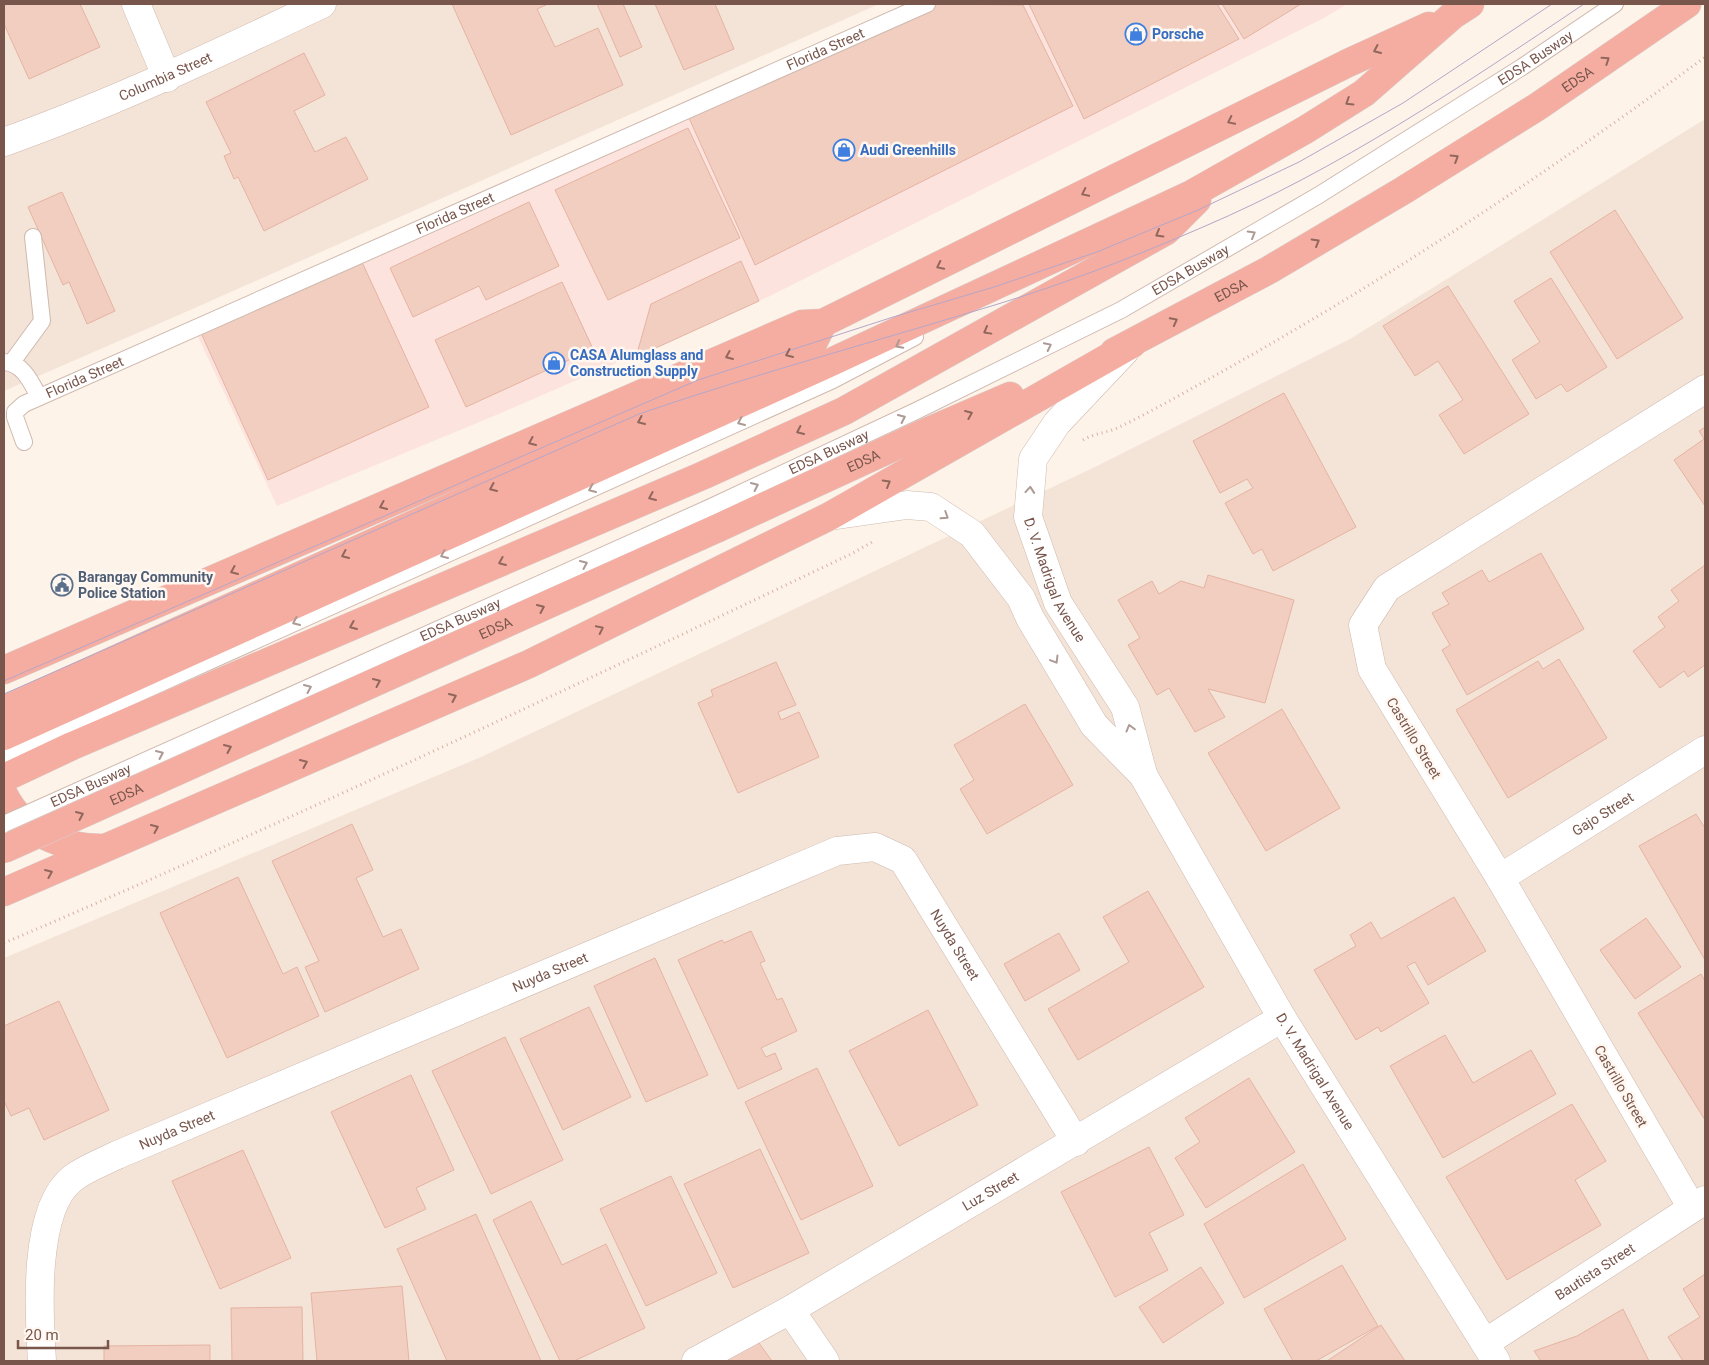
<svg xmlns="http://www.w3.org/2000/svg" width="1709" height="1365" viewBox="0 0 1709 1365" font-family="Roboto,sans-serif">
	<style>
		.residential { fill: #f4e4d7 }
		.commercial { fill: #fde3dd }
		.building { fill: #f2cec1; stroke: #e5b3a1 }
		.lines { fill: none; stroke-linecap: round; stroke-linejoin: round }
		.lane-casing { stroke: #cfb9ae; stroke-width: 18 }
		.street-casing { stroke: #cfb9ae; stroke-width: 29 }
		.highway-casing { stroke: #d9d0cd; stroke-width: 29 }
		.path { stroke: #d8b1a3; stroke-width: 3; stroke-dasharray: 1 4; stroke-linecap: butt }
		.lane { stroke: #fff; stroke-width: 16 }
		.street { stroke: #fff; stroke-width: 28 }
		.highway { stroke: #f6ada1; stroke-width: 28 }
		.tram { stroke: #b4a6c8; stroke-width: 1 }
		.lane-bridge-casing { stroke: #cfb9ae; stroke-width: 18; stroke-linecap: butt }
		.highway-bridge-casing { stroke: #d9d0cd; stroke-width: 29; stroke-linecap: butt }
		.lane-bridge { stroke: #fff; stroke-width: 16 }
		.highway-bridge { stroke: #f6ada1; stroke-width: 28 }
		.oneway { stroke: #91675d }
		.oneway2 { stroke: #ae9a94 }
		.labels { text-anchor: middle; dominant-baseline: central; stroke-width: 5; stroke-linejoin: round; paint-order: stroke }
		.shop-label { font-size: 14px; font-weight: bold; fill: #366cbe; stroke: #fff7f0; text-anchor: start }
		.street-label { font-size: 14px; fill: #78564c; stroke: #fff7f0 }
		.service-label { font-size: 14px; font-weight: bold; fill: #4e5e75; stroke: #fff7f0; text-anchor: start }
	</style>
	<rect width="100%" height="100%" fill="#fdf3e9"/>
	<!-- residential -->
	<g class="residential">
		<path d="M4 4H879L188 311 4 391Z"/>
		<path d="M1705 119V1361H4V958L481 757 1097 466 1350 339Z"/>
	</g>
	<!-- commercial -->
	<path class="commercial" d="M937 4H1347L1324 18 770 296 501 413 277 506 198 337 582 166Z"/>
	<!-- building -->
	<g class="building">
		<path d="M4 4H80L100 47 29 79 4 24Z"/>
		<path d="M452 4H548L537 9 555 47 598 28 623 85 511 135Z"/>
		<path d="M597 4H623L642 47 620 57Z"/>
		<path d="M655 4H715L734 49 684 70Z"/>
		<path d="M933 4 1023 5 1073 106 755 265 689 118Z"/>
		<path d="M1029 4H1217L1239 39 1084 119Z"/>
		<path d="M1222 4H1301L1244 39Z"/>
		<path d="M304 53 325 95 294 111 315 152 346 137 368 179 264 231 238 177 234 179 224 156 231 153 206 102Z"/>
		<path d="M688 128 740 238 608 300 555 190Z"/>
		<path d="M62 192 115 311 87 324 69 282 63 285 28 207Z"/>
		<path d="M529 202 559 266 486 300 479 286 413 317 390 268Z"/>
		<path d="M1615 210 1683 318 1617 359 1550 252Z"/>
		<path d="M361 260 429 407 268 480 201 333Z"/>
		<path d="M741 261 759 301 636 357 651 304Z"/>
		<path d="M1551 278 1607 367 1567 392 1561 384 1536 399 1512 360 1540 342 1514 301Z"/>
		<path d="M562 282 593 349 466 407 435 340Z"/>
		<path d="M1448 286 1529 414 1464 454 1439 415 1463 400 1438 361 1415 376 1383 326Z"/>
		<path d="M1284 393 1356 527 1273 571 1262 549 1253 554 1225 503 1253 488 1247 479 1220 493 1193 441Z"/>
		<path d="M1705 427V506L1674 460 1704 439 1699 431Z"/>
		<path d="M1541 553 1584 629 1467 695 1442 650 1450 645 1432 613 1449 604 1442 593 1482 570 1489 582Z"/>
		<path d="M1705 565V665L1688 677 1684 671 1660 688 1633 651 1665 627 1658 617 1679 601 1671 590Z"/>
		<path d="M1208 575 1294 600 1265 703 1208 689 1225 717 1195 732 1169 688 1157 695 1128 645 1140 638 1118 600 1152 581 1159 594 1181 581 1204 588Z"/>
		<path d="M1559 659 1607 738 1508 798 1456 710 1538 661 1543 669Z"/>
		<path d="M776 662 796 705 778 712 781 720 799 712 819 757 738 793 698 703 713 696 711 690Z"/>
		<path d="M1025 704 1073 785 987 834 960 789 974 780 954 745Z"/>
		<path d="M1282 709 1340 808 1266 851 1208 753Z"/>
		<path d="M1696 814 1705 828V960L1639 846Z"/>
		<path d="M352 824 373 870 356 878 383 937 401 929 419 969 325 1012 305 967 319 961 272 861Z"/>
		<path d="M238 877 283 974 297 967 319 1016 227 1058 160 913Z"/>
		<path d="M1148 891 1204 987 1078 1060 1048 1009 1129 962 1103 917Z"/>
		<path d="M1454 897 1486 951 1428 985 1415 962 1407 966 1429 1003 1381 1032 1378 1027 1356 1040 1314 970 1356 946 1350 935 1371 922 1381 939Z"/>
		<path d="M1646 918 1681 967 1635 999 1600 950Z"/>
		<path d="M751 931 765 961 760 963 777 1000 782 998 797 1031 761 1048 766 1057 775 1053 782 1069 738 1089 678 960 722 940 724 943Z"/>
		<path d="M1059 933 1080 970 1025 1001 1004 964Z"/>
		<path d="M655 958 708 1075 646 1102 594 986Z"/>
		<path d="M1701 974 1705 981V1120L1638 1013Z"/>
		<path d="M59 1001 109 1110 44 1140 29 1108 11 1116 4 1101V1026Z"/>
		<path d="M589 1007 631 1097 563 1130 520 1039Z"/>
		<path d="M928 1010 978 1105 899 1146 849 1051Z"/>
		<path d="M1445 1035 1473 1083 1531 1050 1556 1094 1443 1158 1390 1066Z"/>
		<path d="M505 1037 563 1160 491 1194 432 1071Z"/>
		<path d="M817 1068 873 1186 801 1220 745 1102Z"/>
		<path d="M411 1075 454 1170 416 1188 426 1209 385 1228 331 1112Z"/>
		<path d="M1249 1078 1295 1152 1206 1208 1175 1158 1200 1142 1185 1118Z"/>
		<path d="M1572 1104 1606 1161 1575 1180 1601 1225 1507 1280 1446 1177Z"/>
		<path d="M1149 1147 1184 1215 1149 1233 1168 1270 1115 1297 1061 1192Z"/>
		<path d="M760 1149 809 1253 733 1288 684 1184Z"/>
		<path d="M243 1150 291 1258 220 1289 172 1181Z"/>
		<path d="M1303 1164 1346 1239 1244 1298 1204 1224Z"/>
		<path d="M671 1176 717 1273 646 1306 600 1209Z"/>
		<path d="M531 1201 562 1265 606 1244 645 1328 574 1361H560L493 1220Z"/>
		<path d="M476 1214 541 1361H447L397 1249Z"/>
		<path d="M1342 1265 1378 1326 1316 1361H1293L1264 1309Z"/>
		<path d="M1201 1267 1224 1303 1163 1343 1139 1307Z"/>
		<path d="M1705 1274V1361H1683L1668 1337 1700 1317 1683 1289Z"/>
		<path d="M402 1286 409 1361H317L311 1293Z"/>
		<path d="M302 1307 303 1361H232L231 1308Z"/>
		<path d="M1623 1309 1649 1361H1541L1534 1351 1577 1336Z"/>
		<path d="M1381 1325 1405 1361H1327Z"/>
		<path d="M756 1339 772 1361H725Z"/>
		<path d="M210 1345V1361H104V1346Z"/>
	</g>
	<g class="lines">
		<!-- lane casing -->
		<g class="lane-casing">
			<g id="lane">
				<path d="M4 362C23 363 31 382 39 397"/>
				<path d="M12 362 42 321 33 237"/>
				<path id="s1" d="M24 442 15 417V412L24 404 927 4"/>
				<path id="s2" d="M711 507 916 411 1121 310 1319 195 1522 67 1615 4"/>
				<path d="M4 754 833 380 915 337"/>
			</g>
		</g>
		<!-- street casing -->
		<g class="street-casing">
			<g id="street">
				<path d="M136 4 167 78"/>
				<path id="s3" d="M4 142C113 103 217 54 322 4"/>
				<path id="s4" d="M1125 351 1057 423 1033 459 1028 517 1058 603 1125 707 1143 774"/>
				<path id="s5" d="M830 516 907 505 931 507 972 534 1021 598 1030 618 1094 725 1143 775 1282 1018 1496 1361"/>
				<path id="s6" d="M1500 878 1705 750"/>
				<path d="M1692 1208 1500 878 1372 669 1363 625 1387 588 1705 389"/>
				<path d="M790 1310 825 1361"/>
				<path id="s7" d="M1485 1343 1705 1200"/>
				<path id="s8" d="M42 1361C39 1315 32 1209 73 1178 86 1168 103 1162 117 1155L837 851 875 847 903 860 1076 1142"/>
				<path id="s9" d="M696 1361 790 1310 1282 1018"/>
			</g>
		</g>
		<!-- highway casing -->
		<g class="highway-casing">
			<g id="highway">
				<path id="s10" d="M1114 352 1269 270 1404 190 1537 107 1687 4"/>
				<path id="s11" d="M718 528 924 433 1010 396"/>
				<path d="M4 670 802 324 823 323 1348 63 1429 26"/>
				<path d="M4 710 813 343 823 323"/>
				<path d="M4 736 827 364 1190 195 1305 130 1364 93 1453 15 1470 4"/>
				<path d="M4 778 72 746 704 475 844 411 1166 231 1197 200"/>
				<path d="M4 795C23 833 64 849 104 848"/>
				<path d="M4 892 529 664 830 516 1132 344"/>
			</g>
		</g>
		<!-- path -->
		<g class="path">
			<path d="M1083 440C1093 434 1104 433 1115 429 1143 416 1171 400 1198 385 1372 289 1546 175 1705 57"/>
			<path d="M4 943C290 821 570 688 851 554L874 541"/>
		</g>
		<!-- lane -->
		<use href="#lane" class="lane"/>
		<!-- street -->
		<use href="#street" class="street"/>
		<!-- highway -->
		<use href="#highway" class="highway"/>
		<!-- tram -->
		<g class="tram">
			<path d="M4 681 698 380 890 318 994 287 1097 252 1198 210 1299 162 1403 103 1552 4"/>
			<path d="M4 694 639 414C758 373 878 341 998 304 1067 283 1136 256 1203 227 1339 169 1462 86 1584 4"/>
		</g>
		<!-- lane-bridge casing -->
		<g class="lane-bridge-casing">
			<g id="lane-bridge">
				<path id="s12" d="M4 824 711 507"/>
			</g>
		</g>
		<!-- highway-bridge casing -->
		<g class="highway-bridge-casing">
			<g id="highway-bridge">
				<path id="s13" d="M4 849 718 528"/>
			</g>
		</g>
		<!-- lane-bridge -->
		<use href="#lane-bridge" class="lane-bridge"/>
		<!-- highway-bridge -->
		<use href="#highway-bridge" class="highway-bridge"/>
	</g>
	<!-- one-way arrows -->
	<defs><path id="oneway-chevron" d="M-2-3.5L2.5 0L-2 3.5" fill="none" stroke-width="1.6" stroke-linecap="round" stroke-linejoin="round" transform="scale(1.25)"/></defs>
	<g class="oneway">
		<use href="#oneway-chevron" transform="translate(1377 50) rotate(156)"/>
		<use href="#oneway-chevron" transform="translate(1606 60) rotate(-34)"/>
		<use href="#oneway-chevron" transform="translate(1349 102) rotate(148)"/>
		<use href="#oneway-chevron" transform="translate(1231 121) rotate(154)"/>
		<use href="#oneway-chevron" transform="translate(1455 158) rotate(-32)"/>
		<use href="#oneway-chevron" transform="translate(1085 193) rotate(154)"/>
		<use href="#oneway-chevron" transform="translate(1159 234) rotate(150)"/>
		<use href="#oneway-chevron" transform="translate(1316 242) rotate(-30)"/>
		<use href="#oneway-chevron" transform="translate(940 266) rotate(154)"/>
		<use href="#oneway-chevron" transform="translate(1174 321) rotate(-28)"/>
		<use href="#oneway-chevron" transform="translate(987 331) rotate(151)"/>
		<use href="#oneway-chevron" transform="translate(789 354) rotate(156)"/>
		<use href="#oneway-chevron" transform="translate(729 356) rotate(157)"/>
		<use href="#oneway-chevron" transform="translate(969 414) rotate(-23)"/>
		<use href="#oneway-chevron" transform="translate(641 421) rotate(156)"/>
		<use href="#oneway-chevron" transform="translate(800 431) rotate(155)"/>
		<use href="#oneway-chevron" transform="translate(532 442) rotate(156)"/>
		<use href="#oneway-chevron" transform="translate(887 483) rotate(-30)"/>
		<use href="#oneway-chevron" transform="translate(493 488) rotate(156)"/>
		<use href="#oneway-chevron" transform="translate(652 497) rotate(157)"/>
		<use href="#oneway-chevron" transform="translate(383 506) rotate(156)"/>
		<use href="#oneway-chevron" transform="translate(345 555) rotate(156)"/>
		<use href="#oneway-chevron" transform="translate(502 562) rotate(157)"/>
		<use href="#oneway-chevron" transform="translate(234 571) rotate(156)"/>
		<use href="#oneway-chevron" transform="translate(541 608) rotate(-24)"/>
		<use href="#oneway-chevron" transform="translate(353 626) rotate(157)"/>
		<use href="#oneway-chevron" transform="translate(600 629) rotate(-26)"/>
		<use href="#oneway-chevron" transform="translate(377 682) rotate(-24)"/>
		<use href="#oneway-chevron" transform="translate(453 697) rotate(-24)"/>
		<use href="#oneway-chevron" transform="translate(228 748) rotate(-24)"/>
		<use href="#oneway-chevron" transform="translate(304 763) rotate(-24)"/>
		<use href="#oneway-chevron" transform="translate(80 815) rotate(-24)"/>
		<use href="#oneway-chevron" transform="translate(155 828) rotate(-24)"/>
		<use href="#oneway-chevron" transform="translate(49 873) rotate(-23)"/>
	</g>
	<g class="oneway2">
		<use href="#oneway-chevron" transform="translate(1252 234) rotate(-30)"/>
		<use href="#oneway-chevron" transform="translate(899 345) rotate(152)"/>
		<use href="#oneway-chevron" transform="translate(1048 346) rotate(-26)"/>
		<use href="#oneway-chevron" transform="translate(902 418) rotate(-25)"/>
		<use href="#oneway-chevron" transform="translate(741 422) rotate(156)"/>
		<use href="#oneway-chevron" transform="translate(755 486) rotate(-25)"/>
		<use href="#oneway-chevron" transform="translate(592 489) rotate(156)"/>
		<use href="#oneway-chevron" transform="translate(1030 490) rotate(-85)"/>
		<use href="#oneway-chevron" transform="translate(945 516) rotate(33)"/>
		<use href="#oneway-chevron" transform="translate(444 555) rotate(156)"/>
		<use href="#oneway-chevron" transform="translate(584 564) rotate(-24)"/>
		<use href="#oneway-chevron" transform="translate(296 622) rotate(156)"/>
		<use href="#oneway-chevron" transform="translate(1055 660) rotate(59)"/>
		<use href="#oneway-chevron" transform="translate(308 688) rotate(-24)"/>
		<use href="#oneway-chevron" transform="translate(1130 728) rotate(-105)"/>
		<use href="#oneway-chevron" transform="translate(160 754) rotate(-24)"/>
	</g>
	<!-- icons -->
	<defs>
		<g id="shop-ring" transform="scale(1.125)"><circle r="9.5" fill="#fff7f0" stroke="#3f7fe0" stroke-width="1.5"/><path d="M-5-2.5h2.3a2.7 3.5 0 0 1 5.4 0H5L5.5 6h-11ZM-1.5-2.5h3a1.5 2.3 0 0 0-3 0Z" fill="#3f7fe0"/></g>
		<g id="civic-ring" transform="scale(1.125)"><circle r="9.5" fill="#fff7f0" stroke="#5c6f8a" stroke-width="1.5"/><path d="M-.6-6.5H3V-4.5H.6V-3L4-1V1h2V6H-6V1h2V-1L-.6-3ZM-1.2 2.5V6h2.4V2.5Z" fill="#5c6f8a"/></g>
	</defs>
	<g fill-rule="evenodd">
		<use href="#shop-ring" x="1136" y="34"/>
		<use href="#shop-ring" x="844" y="150"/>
		<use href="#shop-ring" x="554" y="363"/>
		<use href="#civic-ring" x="62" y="585"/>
	</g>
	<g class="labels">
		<!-- shop labels -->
		<g class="shop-label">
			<text x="1152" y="34">Porsche</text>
			<text x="860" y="150">Audi Greenhills</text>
			<text x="570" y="355">CASA Alumglass and<tspan x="570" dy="16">Construction Supply</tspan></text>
		</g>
		<!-- street labels -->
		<g class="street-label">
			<text stroke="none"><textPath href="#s1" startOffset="920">Florida Street</textPath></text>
			<text stroke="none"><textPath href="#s2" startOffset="940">EDSA Busway</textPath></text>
			<text stroke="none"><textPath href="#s3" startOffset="174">Columbia Street</textPath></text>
			<text stroke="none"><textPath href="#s10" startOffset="538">EDSA</textPath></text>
			<text stroke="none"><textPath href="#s1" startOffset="515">Florida Street</textPath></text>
			<text stroke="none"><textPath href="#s2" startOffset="535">EDSA Busway</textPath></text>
			<text stroke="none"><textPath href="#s10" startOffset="132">EDSA</textPath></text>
			<text stroke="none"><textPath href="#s1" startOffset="110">Florida Street</textPath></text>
			<text stroke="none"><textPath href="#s2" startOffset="130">EDSA Busway</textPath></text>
			<text stroke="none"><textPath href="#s11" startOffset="160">EDSA</textPath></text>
			<text stroke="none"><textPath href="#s4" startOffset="269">D. V. Madrigal Avenue</textPath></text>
			<text stroke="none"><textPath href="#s12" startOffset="500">EDSA Busway</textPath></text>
			<text stroke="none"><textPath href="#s13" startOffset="539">EDSA</textPath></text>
			<text transform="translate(1414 738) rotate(59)">Castrillo Street</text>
			<text stroke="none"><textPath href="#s12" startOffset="95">EDSA Busway</textPath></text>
			<text stroke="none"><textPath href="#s13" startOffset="134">EDSA</textPath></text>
			<text stroke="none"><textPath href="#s6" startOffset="121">Gajo Street</textPath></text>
			<text stroke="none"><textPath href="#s8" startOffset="1191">Nuyda Street</textPath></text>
			<text stroke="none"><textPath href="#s8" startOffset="711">Nuyda Street</textPath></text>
			<text stroke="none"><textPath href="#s5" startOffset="791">D. V. Madrigal Avenue</textPath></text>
			<text transform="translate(1621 1086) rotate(60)">Castrillo Street</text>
			<text stroke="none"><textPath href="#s8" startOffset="306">Nuyda Street</textPath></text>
			<text stroke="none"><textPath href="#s9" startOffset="340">Luz Street</textPath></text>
			<text stroke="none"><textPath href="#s7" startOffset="131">Bautista Street</textPath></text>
		</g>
		<!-- service labels -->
		<g class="service-label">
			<text x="78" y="577">Barangay Community<tspan x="78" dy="16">Police Station</tspan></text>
		</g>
	</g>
	<!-- border -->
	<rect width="1709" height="1365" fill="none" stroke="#78564c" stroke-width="10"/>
	<!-- scale -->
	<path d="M18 1340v8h90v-8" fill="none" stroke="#78564c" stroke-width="2.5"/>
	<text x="25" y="1340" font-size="15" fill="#78564c" stroke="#fff7f0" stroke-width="4" paint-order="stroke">20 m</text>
</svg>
